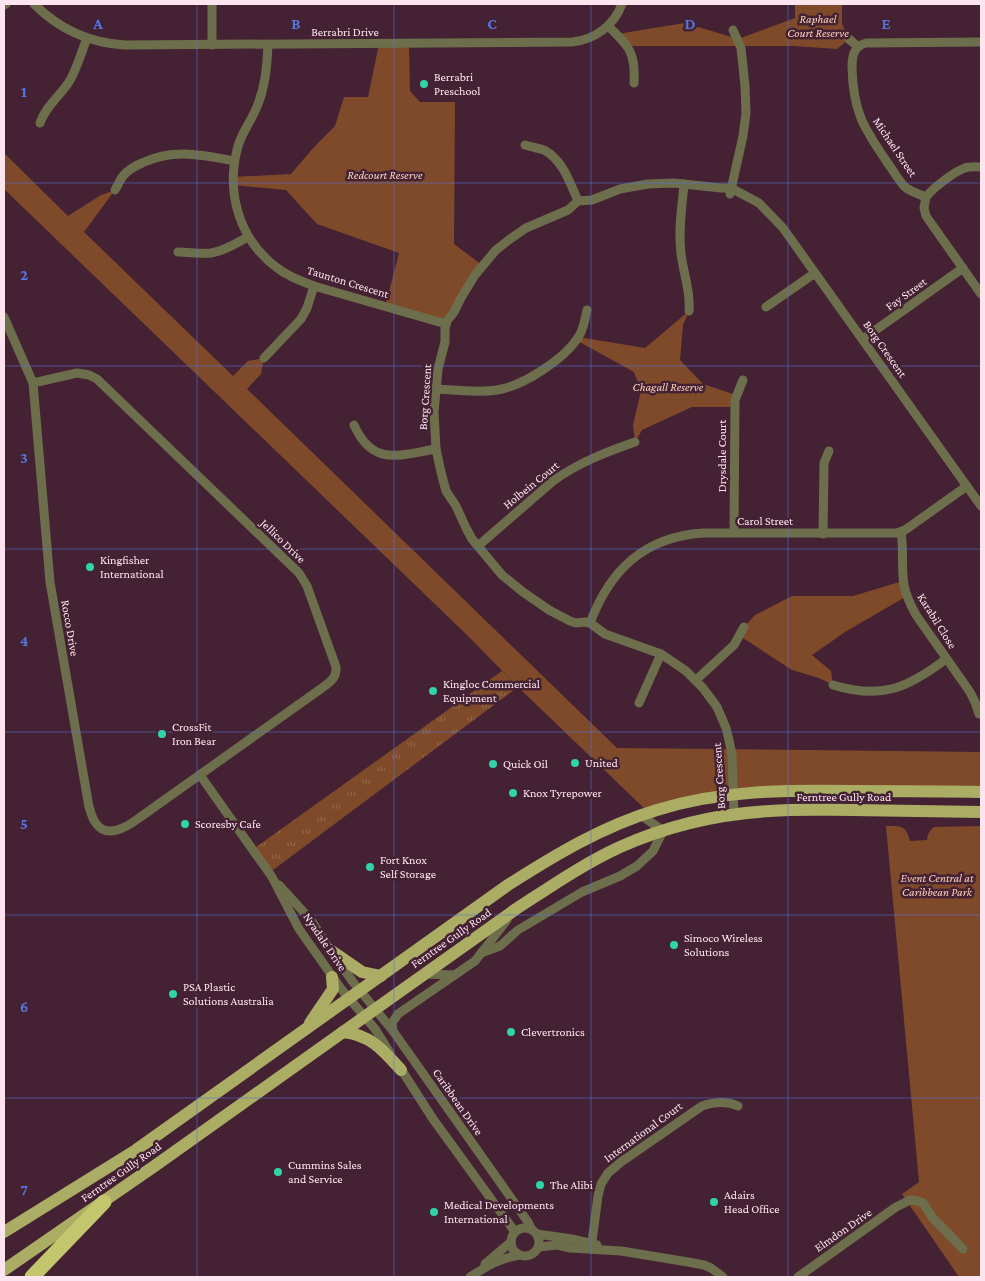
<svg xmlns="http://www.w3.org/2000/svg" width="985" height="1281" viewBox="0 0 985 1281" font-family="'Crimson Pro',serif">
	<style>
		.grass { fill: url(#grass-tufts) }
		.green { fill: #7f4a2a }
		.lines { fill: none; stroke-linecap: round; stroke-linejoin: round }
		.minor { stroke: #6d6e4c; stroke-width: 9 }
		.primary { stroke: #abad64; stroke-width: 12 }
		.motorway { stroke: #c3c66d; stroke-width: 15 }
		.grid { fill: none; stroke: #5574de; stroke-width: 1; stroke-opacity: 0.55 }
		.poi-dot { fill: #31d4a9; stroke: #423; stroke-width: 2 }
		.labels { text-anchor: middle; dominant-baseline: central; stroke-width: 5; stroke-linejoin: round; paint-order: stroke }
		.park-label { font-size: 12px; font-style: italic; fill: #fbd1ba; stroke: #423 }
		.street-label { font-size: 12px; fill: #fde5ef; stroke: #423 }
		.poi-label { font-size: 12px; fill: #fde5ef; stroke: #423; text-anchor: start }
		.grid-label { font-size: 16px; text-anchor: middle; font-weight: bold; fill: #5574de; stroke: #423; stroke-width: 5; stroke-linejoin: round; paint-order: stroke }
	</style>
	<defs>
		<pattern id="grass-tufts" width="24" height="20" patternUnits="userSpaceOnUse" patternTransform="scale(1.25)"><rect width="24" height="20" fill="#7f4a2a"/><path d="M3 7l-1-3M5 7V3M7 7l1-3M15 17l-1-3M17 17v-4M19 17l1-3" fill="none" stroke="#926449"/></pattern>
	</defs>
	<rect width="100%" height="100%" fill="#423"/>
	<!-- grass -->
	<path class="grass" d="M502 671 518 687 269 873 252 850Z"/>
	<!-- green -->
	<g class="green">
		<path d="M795 4H842V24L849 39 837 49 793 46H628L617 34 685 23 738 39 795 18Z"/>
		<path d="M379 44H409L410 91 420 102H455L454 244 482 265 447 321 385 307 399 253 317 224 286 190 233 185V177L291 174 314 147 335 126 344 97H368Z"/>
		<path d="M4 153 68 216 101 195 115 190 84 232 233 376 248 361 264 358 261 374 247 389 617 748 981 752V792L781 791 648 812 518 687 467 635 4 189Z"/>
		<path d="M689 311 683 325 680 360 703 384 736 395 735 407H692L642 430 635 442 633 425 641 391 634 372 576 340 578 337 645 348Z"/>
		<path d="M903 581 907 596 845 632 812 655 831 671 833 685 819 678 792 670 740 636 744 627 755 615 792 596H853Z"/>
		<path d="M886 826C901 826 906 825 910 841L927 840C928 834 929 831 934 827L981 826V1277H959L902 1194 919 1182Z"/>
	</g>
	<g class="lines">
		<!-- minor -->
		<g class="minor">
			<path d="M34 4C59 29 89 43 125 45L572 42C594 40 614 26 622 4"/>
			<path d="M212 4V45"/>
			<path d="M4 5 6 4"/>
			<path d="M608 26C629 46 636 53 634 83"/>
			<path d="M849 39 857 46"/>
			<path d="M981 42 866 43C854 46 852 56 852 67 853 111 863 127 887 162 893 170 898 180 905 187 911 192 919 194 926 197L924 208 926 216 981 294"/>
			<path d="M268 45C267 67 265 89 256 109 250 123 240 135 237 150 226 194 240 240 276 267 287 276 300 281 314 286L446 324"/>
			<path d="M40 123C46 106 59 97 69 82 77 69 81 53 87 38"/>
			<path d="M525 145C531 147 538 148 544 150 563 160 570 183 578 201"/>
			<path d="M684 184C682 207 678 230 681 253 683 273 691 291 689 311"/>
			<path d="M115 190C118 185 120 180 123 176 128 170 135 166 142 163 174 148 202 155 234 161"/>
			<path d="M730 194 743 136 746 113 745 86 741 48 733 30"/>
			<path d="M926 197C933 188 955 171 965 168 970 166 976 167 981 167"/>
			<path d="M178 252C189 252 200 254 211 253 225 251 236 243 248 237"/>
			<path d="M766 307 815 273"/>
			<path d="M4 317 33 383 50 582 89 807C91 812 92 818 95 822 106 840 127 827 139 818L322 688C330 682 337 678 336 667L307 586 299 573 97 379 89 375 77 373 33 383"/>
			<path d="M863 339 963 268"/>
			<path d="M264 358 301 319 307 308 314 286"/>
			<path d="M436 389C454 390 479 393 497 390 523 386 565 359 579 336 584 328 585 319 587 310"/>
			<path d="M354 425C373 467 399 455 436 449"/>
			<path d="M901 532C904 550 901 568 904 585 906 596 911 606 916 615L970 692 975 702 979 714"/>
			<path d="M734 533 735 400 743 380"/>
			<path d="M823 534 824 463 829 451"/>
			<path d="M478 546 553 481C578 463 606 452 635 442"/>
			<path d="M590 623C610 570 644 537 703 533H897L905 530 967 486"/>
			<path d="M696 680 734 645 744 627"/>
			<path d="M833 685C881 700 908 688 946 659"/>
			<path d="M639 703 661 654"/>
			<path d="M200 775 272 877 299 929 342 990 375 1029 390 1053"/>
			<path d="M734 814 732 754 728 736 726 728 717 707 703 688 686 671 661 654 605 634 590 623 585 622 576 623 570 621 549 610 523 592 502 575 472 539 466 528 456 506 446 491 441 472 436 449 434 412 438 369 445 342V328L447 321 454 312 461 298 475 275 496 250 510 239 526 228 568 210 578 201 592 200 620 189 648 184 674 183 721 188H731L759 203 783 228 981 506"/>
			<path d="M279 885 311 920 330 950 353 982 393 1031 528 1222 532 1230"/>
			<path d="M481 953 500 946 518 930 582 892 620 876 637 866 653 851 663 831 641 815"/>
			<path d="M424 974 455 975"/>
			<path d="M393 1031 392 1023 398 1014 475 961 507 920"/>
			<path d="M399 1066 433 1119 515 1232"/>
			<circle cx="525" cy="1242" r="14"/>
			<path d="M537 1234 572 1239 597 1245"/>
			<path d="M539 1247 557 1245 570 1248 621 1251 688 1262 704 1265 711 1268 723 1277"/>
			<path d="M591 1249 598 1196 601 1184 608 1173 621 1162 702 1106C714 1102 727 1101 738 1106"/>
			<path d="M485 1264 511 1242"/>
			<path d="M470 1277C487 1266 500 1258 520 1255"/>
			<path d="M798 1277 896 1207 910 1200 918 1201 923 1203 932 1217 963 1249"/>
		</g>
		<!-- primary -->
		<g class="primary">
			<path d="M330 950 362 972 381 976"/>
			<path d="M310 1023 333 989 332 977"/>
			<path d="M343 1032C371 1035 383 1050 401 1070"/>
			<path d="M4 1232 136 1150 508 885C555 855 603 826 657 810 721 790 786 790 852 791 895 791 938 791 981 792"/>
			<path d="M4 1270 156 1165 516 909C550 887 583 864 620 847 667 826 718 814 770 811 797 809 825 810 853 810 896 811 938 811 981 812"/>
		</g>
		<!-- motorway -->
		<path class="motorway" d="M32 1277 104 1202"/>
	</g>
	<!-- grid -->
	<path class="grid" d="M197 4V1277M394 4V1277M591 4V1277M788 4V1277M4 183H981M4 366H981M4 549H981M4 732H981M4 915H981M4 1098H981"/>
	<!-- markers -->
	<g class="poi-dot">
		<circle cx="424" cy="84" r="5"/>
		<circle cx="90" cy="567" r="5"/>
		<circle cx="433" cy="691" r="5"/>
		<circle cx="162" cy="734" r="5"/>
		<circle cx="575" cy="763" r="5"/>
		<circle cx="493" cy="764" r="5"/>
		<circle cx="513" cy="793" r="5"/>
		<circle cx="185" cy="824" r="5"/>
		<circle cx="370" cy="867" r="5"/>
		<circle cx="674" cy="945" r="5"/>
		<circle cx="173" cy="994" r="5"/>
		<circle cx="511" cy="1032" r="5"/>
		<circle cx="278" cy="1172" r="5"/>
		<circle cx="540" cy="1185" r="5"/>
		<circle cx="714" cy="1202" r="5"/>
		<circle cx="434" cy="1212" r="5"/>
	</g>
	<g class="labels">
		<!-- park labels -->
		<g class="park-label">
			<text x="818" y="19">Raphael<tspan x="818" dy="14">Court Reserve</tspan></text>
			<text x="385" y="175">Redcourt Reserve</text>
			<text x="668" y="387">Chagall Reserve</text>
			<text x="937" y="878">Event Central at<tspan x="937" dy="14">Caribbean Park</tspan></text>
		</g>
		<!-- street labels -->
		<g class="street-label">
			<text x="345" y="32">Berrabri Drive</text>
			<text transform="translate(895 147) rotate(56)">Michael Street</text>
			<text transform="translate(348 282) rotate(17)">Taunton Crescent</text>
			<text transform="translate(906 294) rotate(-36)">Fay Street</text>
			<text transform="translate(885 349) rotate(55)">Borg Crescent</text>
			<text transform="translate(425 397) rotate(-86)">Borg Crescent</text>
			<text transform="translate(722 456) rotate(-90)">Drysdale Court</text>
			<text transform="translate(531 485) rotate(-39)">Holbein Court</text>
			<text x="765" y="521">Carol Street</text>
			<text transform="translate(283 541) rotate(44)">Jellico Drive</text>
			<text transform="translate(937 621) rotate(58)">Karabil Close</text>
			<text transform="translate(70 628) rotate(80)">Rocco Drive</text>
			<text transform="translate(719 776) rotate(-94)">Borg Crescent</text>
			<text x="844" y="797">Ferntree Gully Road</text>
			<text transform="translate(451 938) rotate(-35)">Ferntree Gully Road</text>
			<text transform="translate(325 942) rotate(56)">Nyadale Drive</text>
			<text transform="translate(458 1102) rotate(55)">Caribbean Drive</text>
			<text transform="translate(643 1132) rotate(-36)">International Court</text>
			<text transform="translate(121 1172) rotate(-35)">Ferntree Gully Road</text>
			<text transform="translate(843 1230) rotate(-35)">Elmdon Drive</text>
		</g>
		<!-- poi labels -->
		<g class="poi-label">
			<text x="434" y="77">Berrabri<tspan x="434" dy="14">Preschool</tspan></text>
			<text x="100" y="560">Kingfisher<tspan x="100" dy="14">International</tspan></text>
			<text x="443" y="684">Kingloc Commercial<tspan x="443" dy="14">Equipment</tspan></text>
			<text x="172" y="727">CrossFit<tspan x="172" dy="14">Iron Bear</tspan></text>
			<text x="585" y="763">United</text>
			<text x="503" y="764">Quick Oil</text>
			<text x="523" y="793">Knox Tyrepower</text>
			<text x="195" y="824">Scoresby Cafe</text>
			<text x="380" y="860">Fort Knox<tspan x="380" dy="14">Self Storage</tspan></text>
			<text x="684" y="938">Simoco Wireless<tspan x="684" dy="14">Solutions</tspan></text>
			<text x="183" y="987">PSA Plastic<tspan x="183" dy="14">Solutions Australia</tspan></text>
			<text x="521" y="1032">Clevertronics</text>
			<text x="288" y="1165">Cummins Sales<tspan x="288" dy="14">and Service</tspan></text>
			<text x="550" y="1185">The Alibi</text>
			<text x="724" y="1195">Adairs<tspan x="724" dy="14">Head Office</tspan></text>
			<text x="444" y="1205">Medical Developments<tspan x="444" dy="14">International</tspan></text>
		</g>
	</g>
	<g class="grid-label">
		<text x="98" y="29">A</text>
		<text x="296" y="29">B</text>
		<text x="492" y="29">C</text>
		<text x="690" y="29">D</text>
		<text x="886" y="29">E</text>
		<text x="24" y="97">1</text>
		<text x="24" y="280">2</text>
		<text x="24" y="463">3</text>
		<text x="24" y="646">4</text>
		<text x="24" y="829">5</text>
		<text x="24" y="1012">6</text>
		<text x="24" y="1195">7</text>
	</g>
	<!-- border -->
	<rect width="985" height="1281" fill="none" stroke="#fde5ef" stroke-width="10"/>
</svg>
